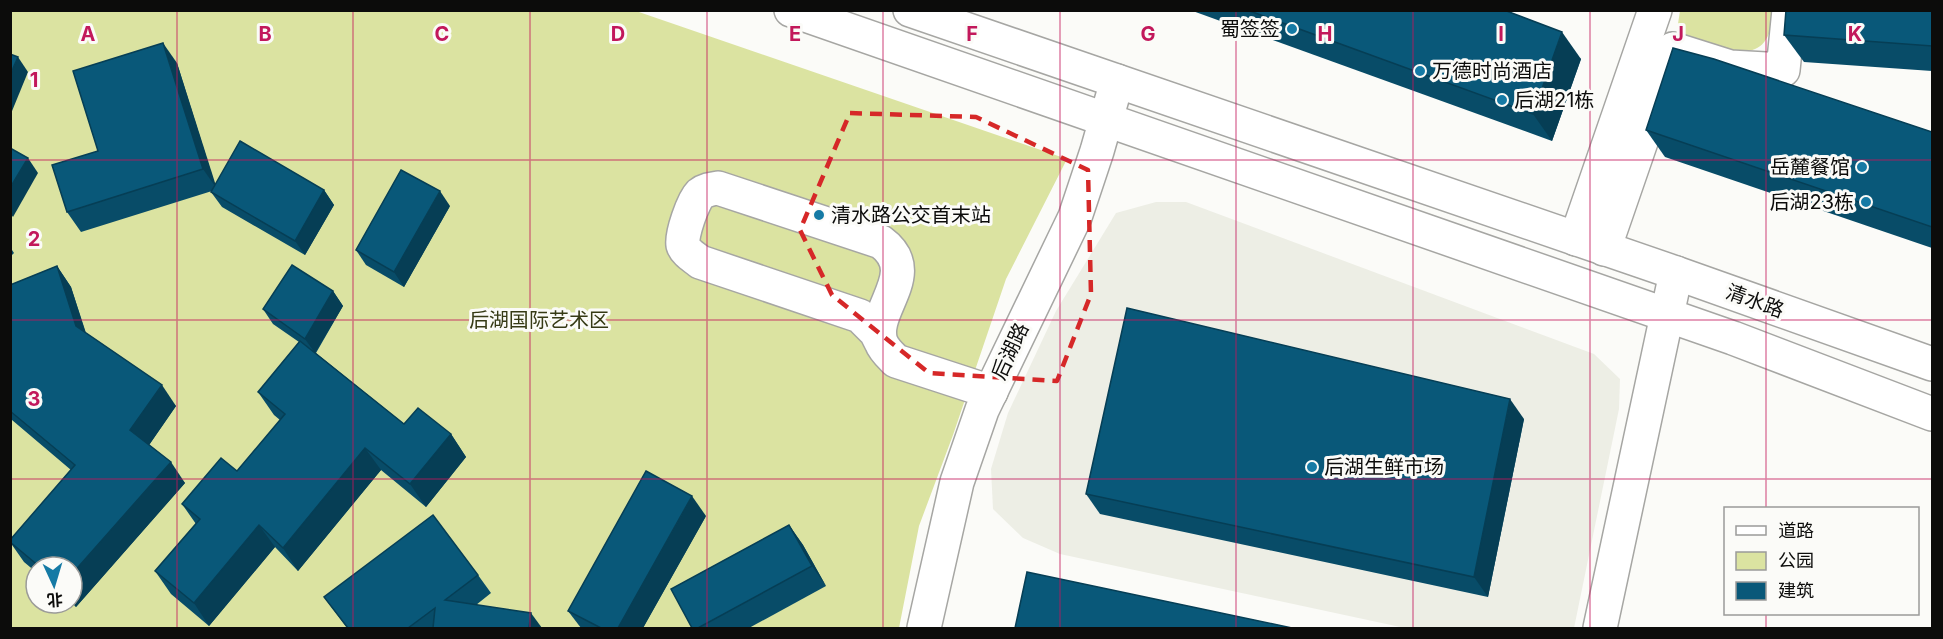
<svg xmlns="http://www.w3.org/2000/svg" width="1943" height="639" viewBox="0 0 1943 639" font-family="Inter,'Noto Sans SC',sans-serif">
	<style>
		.built { fill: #edeee5 }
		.green { fill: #dbe3a1; fill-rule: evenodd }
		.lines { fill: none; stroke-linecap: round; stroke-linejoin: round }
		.minor-casing { stroke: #a6a6a3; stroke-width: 36 }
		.major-casing { stroke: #a6a6a3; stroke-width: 36 }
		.minor { stroke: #fff; stroke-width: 33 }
		.major { stroke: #fff; stroke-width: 33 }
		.wall { fill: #084c68 }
		.shaded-wall { fill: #063e55 }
		.building { fill: #095879; stroke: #063e55; stroke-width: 1.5 }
		.marked { fill: none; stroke: #d62828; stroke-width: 4.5; stroke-dasharray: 12 8; stroke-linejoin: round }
		.grid { fill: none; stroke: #c2185b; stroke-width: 1.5; stroke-opacity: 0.55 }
		.poi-dot { fill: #157aa5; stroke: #fbfbf8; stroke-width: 2 }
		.labels { text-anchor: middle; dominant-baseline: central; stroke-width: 6; stroke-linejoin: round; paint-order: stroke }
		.poi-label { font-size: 20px; fill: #0c0c0b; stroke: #fbfbf8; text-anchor: start }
		.street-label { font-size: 20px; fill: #0c0c0b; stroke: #fbfbf8 }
		.park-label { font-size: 20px; fill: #363a15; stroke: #fbfbf8 }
		.grid-label { font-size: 20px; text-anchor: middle; font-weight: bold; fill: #c2185b; stroke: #fbfbf8; stroke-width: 6; stroke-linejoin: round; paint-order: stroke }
	</style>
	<rect width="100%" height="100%" fill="#fbfbf8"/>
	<!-- built -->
	<path class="built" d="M1156 202H1186L1594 354 1620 379 1619 409 1574 628H1405L1060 554 1023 538 993 509 991 469 1008 413 1056 311 1116 213Z"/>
	<!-- green -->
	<g class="green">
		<path d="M10 11H636L1067 159 1006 279 953 435 919 526 899 628H11ZM36 567H72V603H36Z"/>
		<path d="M1680 11H1774C1769 56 1750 56 1711 45 1698 41 1687 39 1677 30Z"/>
	</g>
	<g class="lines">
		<!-- minor casing -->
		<g class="minor-casing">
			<g id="minor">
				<path d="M1576 239 1655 10"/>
				<path d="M1604 249 1673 49 1730 67 1783 70 1789 10"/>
				<path d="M881 342 876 332 860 316 700 262C694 257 685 252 683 245 681 235 693 201 700 194 705 190 711 189 718 188L881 242C923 273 870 310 881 342 884 350 890 355 896 361L991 392"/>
				<path d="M924 628 957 482 982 410 1075 217 1097 151 1117 81"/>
				<path d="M1600 628 1676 273"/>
			</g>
		</g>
		<!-- major casing -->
		<g class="major-casing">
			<g id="major">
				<path d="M791 10 1733 338 1932 414"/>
				<path d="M910 10 1676 273 1932 364"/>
			</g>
		</g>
		<!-- minor -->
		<use href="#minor" class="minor"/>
		<!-- major -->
		<use href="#major" class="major"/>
	</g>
	<!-- wall -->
	<g class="wall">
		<path d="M1190 10H1504L1581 59 1552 141Z"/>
		<path d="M1932 10V71L1804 62 1784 35Z"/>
		<path d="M177 63 215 185 324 190 334 205 305 255 222 207 211 192 212 191 81 232 67 212Z"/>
		<path d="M1646 130 1932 132V248L1665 157Z"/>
		<path d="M450 206 404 287 366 265 356 250Z"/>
		<path d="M10 247 14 253 10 257Z"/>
		<path d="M57 266 71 287 86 333 176 406 149 445 185 483 76 607 72 603V567H36V572L24 562 10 542V540L71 470 12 420 10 422V285Z"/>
		<path d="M333 291 343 306 316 353 404 424 451 434 466 457 426 507 381 470 298 571 275 547 209 626 171 594 155 571 196 524 182 504 237 471 280 420 274 415 258 392 299 342 273 324 263 309Z"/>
		<path d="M1524 419 1488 597 1100 514 1086 494Z"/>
		<path d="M706 516 643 628H581L568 611Z"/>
		<path d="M789 525 803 545 826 586 749 628H692Z"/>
		<path d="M478 575 491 593 476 605 542 628H347L324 597Z"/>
	</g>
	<!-- shaded-wall -->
	<g class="shaded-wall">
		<path d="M1562 32 1581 59 1552 141 1533 114Z"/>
		<path d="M163 43 177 63 217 189 203 169Z"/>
		<path d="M18 57 28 72 10 116V75Z"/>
		<path d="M28 158 38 173 13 217 10 213V188Z"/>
		<path d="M324 190 334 205 305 255 295 241Z"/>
		<path d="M440 191 450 206 404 287 394 272Z"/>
		<path d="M57 266 71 287 90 347 76 326Z"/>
		<path d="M333 291 343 306 315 353 305 339Z"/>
		<path d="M162 385 176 406 145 451 130 430Z"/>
		<path d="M1510 399 1524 419 1488 597 1474 577Z"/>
		<path d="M451 434 466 457 426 507 410 484Z"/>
		<path d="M365 448 381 470 298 571 283 548Z"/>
		<path d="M171 462 185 483 76 607 72 601V574Z"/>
		<path d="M692 496 706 516 643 628H618Z"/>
		<path d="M259 525 275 547 209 626 194 603Z"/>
		<path d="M789 525 803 545 826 586 812 566Z"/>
		<path d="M531 613 542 628H529Z"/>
	</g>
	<!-- building -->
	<g class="building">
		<path d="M1247 10H1504L1562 32 1533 114Z"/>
		<path d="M1786 10H1932V46L1784 35Z"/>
		<path d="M163 43 203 169 67 212 52 165 98 151 73 71Z"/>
		<path d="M1673 48 1714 59 1932 132V227L1646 130Z"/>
		<path d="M10 54 18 57 10 75Z"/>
		<path d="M240 141 324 190 295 241 211 192Z"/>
		<path d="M10 148 28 158 10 188Z"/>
		<path d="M401 170 440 191 394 272 356 250Z"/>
		<path d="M292 265 333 291 305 339 263 309Z"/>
		<path d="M57 266 76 326 162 385 130 430 171 462 72 574V567H40L10 542V540L75 465 10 411V285Z"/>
		<path d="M1127 308 1510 399 1474 577 1086 494Z"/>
		<path d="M300 341 404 424 418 408 451 434 410 484 365 448 283 548 259 525 194 603 155 571 200 519 182 504 221 458 237 471 285 414 258 392Z"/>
		<path d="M646 471 692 496 618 628H601L568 611Z"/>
		<path d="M433 515 478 575 445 600 531 613 529 628H433L435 608 408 628H348L324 597Z"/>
		<path d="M789 525 812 566 698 628H692L671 589Z"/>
		<path d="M1027 572 1292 628H1015Z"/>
	</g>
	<!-- marked area -->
	<path class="marked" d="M850 113 976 117 1088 170 1091 294 1057 381 929 373 832 295 800 230Z"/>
	<!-- grid -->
	<path class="grid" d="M177 10V628M353 10V628M530 10V628M707 10V628M883 10V628M1060 10V628M1236 10V628M1413 10V628M1590 10V628M1766 10V508M10 160H1932M10 320H1932M10 479H1932M1766 614V628"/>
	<!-- markers -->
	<g class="poi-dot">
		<circle cx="1292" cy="29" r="6"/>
		<circle cx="1420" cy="71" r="6"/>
		<circle cx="1502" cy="100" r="6"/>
		<circle cx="1862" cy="167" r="6"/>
		<circle cx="1866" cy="202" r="6"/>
		<circle cx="819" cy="215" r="6"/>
		<circle cx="1312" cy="467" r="6"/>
	</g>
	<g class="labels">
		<!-- poi labels -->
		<g class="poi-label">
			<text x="1280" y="29" text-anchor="end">蜀签签</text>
			<text x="1432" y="71">万德时尚酒店</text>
			<text x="1514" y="100">后湖21栋</text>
			<text x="1850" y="167" text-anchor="end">岳麓餐馆</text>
			<text x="1854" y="202" text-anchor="end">后湖23栋</text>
			<text x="831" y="215">清水路公交首末站</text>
			<text x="1324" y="467">后湖生鲜市场</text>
		</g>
		<!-- street labels -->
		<g class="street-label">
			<text transform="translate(1755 301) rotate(20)">清水路</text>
			<text transform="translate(1010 351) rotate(-65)">后湖路</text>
		</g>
		<!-- park labels -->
		<g class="park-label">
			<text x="539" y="320">后湖国际艺术区</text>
		</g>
	</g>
	<g class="grid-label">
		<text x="88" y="41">A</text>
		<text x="265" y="41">B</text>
		<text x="442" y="41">C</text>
		<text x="618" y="41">D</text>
		<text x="795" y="41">E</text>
		<text x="972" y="41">F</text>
		<text x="1148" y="41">G</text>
		<text x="1325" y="41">H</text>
		<text x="1501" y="41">I</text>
		<text x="1678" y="41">J</text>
		<text x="1855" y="41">K</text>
		<text x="34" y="87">1</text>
		<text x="34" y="246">2</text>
		<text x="34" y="406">3</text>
	</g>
	<!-- border -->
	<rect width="1943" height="639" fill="none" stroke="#0c0c0b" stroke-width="24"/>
	<!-- legend -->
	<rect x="1724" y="507" width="195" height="108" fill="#fbfbf8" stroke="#9b9b99" stroke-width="1.5"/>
	<rect x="1736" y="526" width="30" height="9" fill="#ffffff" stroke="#9b9b99" stroke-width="1.5"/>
	<text x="1778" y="537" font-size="18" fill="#0c0c0b">道路</text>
	<rect x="1736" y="552" width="30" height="18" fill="#dbe3a1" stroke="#9b9b99" stroke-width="1.5"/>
	<text x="1778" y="567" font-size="18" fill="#0c0c0b">公园</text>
	<rect x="1736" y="582" width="30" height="18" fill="#095879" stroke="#9b9b99" stroke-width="1.5"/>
	<text x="1778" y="597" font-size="18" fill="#0c0c0b">建筑</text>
	<!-- north arrow -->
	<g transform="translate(54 585) rotate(176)"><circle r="28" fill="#fbfbf8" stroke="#9b9b99" stroke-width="1.5"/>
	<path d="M0-4.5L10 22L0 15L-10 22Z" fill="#157aa5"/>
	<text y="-9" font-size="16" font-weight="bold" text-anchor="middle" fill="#0c0c0b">北</text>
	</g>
</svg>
